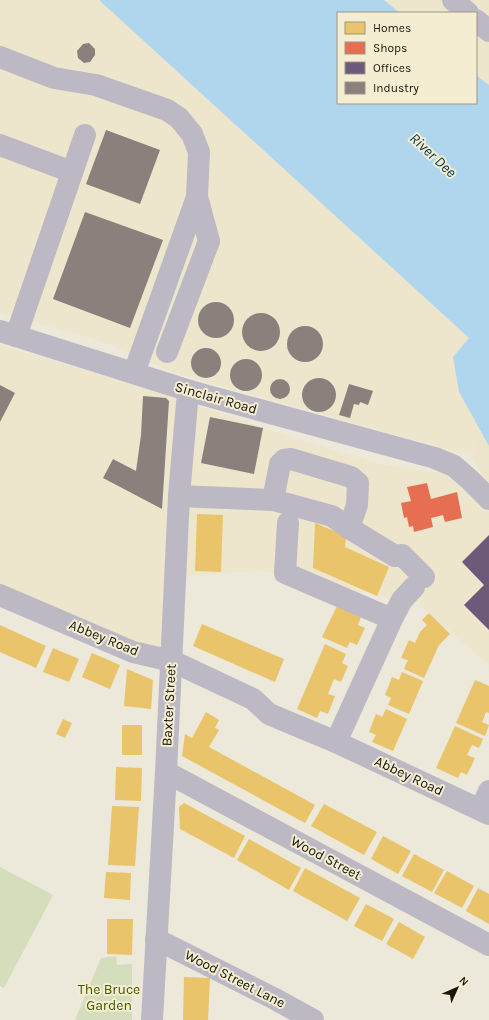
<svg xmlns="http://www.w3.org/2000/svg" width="489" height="1020" viewBox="0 0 489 1020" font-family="Karla,sans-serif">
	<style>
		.built { fill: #ede6cd; fill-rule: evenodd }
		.green { fill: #d4ddbc }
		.sand { fill: #ede5cb }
		.water { fill: #afd6ec }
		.homes { fill: #e9c46a }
		.shops { fill: #e76f51 }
		.offices { fill: #6d597a }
		.industry { fill: #8a817c }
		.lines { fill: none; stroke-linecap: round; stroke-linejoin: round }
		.minor { stroke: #bcb9c4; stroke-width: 22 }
		.labels { text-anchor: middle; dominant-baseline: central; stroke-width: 4; stroke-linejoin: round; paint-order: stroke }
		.street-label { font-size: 14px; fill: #18150c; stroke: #f4edd2 }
		.park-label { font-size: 14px; fill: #425a01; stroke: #f4edd2 }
		.water-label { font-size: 15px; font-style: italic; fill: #01334b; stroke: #f4edd2 }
	</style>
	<rect width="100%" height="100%" fill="#ece8da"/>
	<!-- built -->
	<g class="built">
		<path d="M0 0H489V484L484 478 471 456 173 372 106 343 0 312ZM338 13H476V103H338Z"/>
		<path d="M0 345 167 395 263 428 380 464 441 473 482 502 489 509V665L418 603 336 587 285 573 257 571 176 576 172 661 0 595Z"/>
	</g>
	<!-- green -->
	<g class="green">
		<path d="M0 867 53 895 4 988 0 986Z"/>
		<path d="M116 956 117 965 132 964V1020H75L101 958Z"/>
	</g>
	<!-- sand -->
	<path class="sand" d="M459 392H474L489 407V483L484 478 472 456 483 435Z"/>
	<!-- water -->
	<path class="water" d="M99 0H384L400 13H338V103H476V75L489 85V446L459 392 453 357 469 338Z"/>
	<!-- homes -->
	<g class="homes">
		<path d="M197 514 223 515 221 572 195 571Z"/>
		<path d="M315 523 346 536 345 547 389 567 377 596 313 568Z"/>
		<path d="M337 606 361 617 358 625 365 628 357 645 350 642 347 648 322 637Z"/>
		<path d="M429 613 450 634 439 645 424 678 404 669 408 660 401 658 409 640 415 643 420 632 427 625 422 620Z"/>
		<path d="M202 624 284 659 275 682 193 646Z"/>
		<path d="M0 625 46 646 36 668 0 652Z"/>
		<path d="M325 644 346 654 342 663 348 666 341 682 334 679 328 694 335 696 328 714 320 711 317 718 297 709Z"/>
		<path d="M53 648 79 659 69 682 43 672Z"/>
		<path d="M92 653 120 665 110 689 82 677Z"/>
		<path d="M127 669 153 680 151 709 124 706Z"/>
		<path d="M402 672 423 681 409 714 388 705 391 698 385 695 392 677 399 680Z"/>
		<path d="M475 680 489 686V713L486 712 482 722 489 725 485 736 456 723Z"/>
		<path d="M386 709 407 719 393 751 372 742 376 735 369 732 376 714 382 717Z"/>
		<path d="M206 712 219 720 215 728 219 730 209 747 315 805 305 823 182 756 185 734 192 738Z"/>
		<path d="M63 719 72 723 65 738 56 734Z"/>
		<rect x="122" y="725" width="20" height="30"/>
		<path d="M455 726 483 739 479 748 472 745 467 755 475 758 467 775 461 772 458 778 436 768Z"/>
		<path d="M116 767 142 768 141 801 115 800Z"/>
		<path d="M184 803 245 836 234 858 180 829 179 807Z"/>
		<path d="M324 804 377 832 364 855 311 826Z"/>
		<path d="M112 806 139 807 135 866 108 865Z"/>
		<path d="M383 836 411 851 398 874 371 859Z"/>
		<path d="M249 839 301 868 289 890 237 860Z"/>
		<path d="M414 854 444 870 432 892 402 876Z"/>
		<path d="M305 868 360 898 347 921 293 891Z"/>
		<path d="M447 871 474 886 462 908 434 893Z"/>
		<path d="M106 872 131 873 130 900 104 898Z"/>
		<path d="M478 888 489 894V924L466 911Z"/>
		<path d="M366 904 394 919 382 941 354 926Z"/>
		<path d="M107 919H133L132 955 107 954Z"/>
		<path d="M399 922 425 937 413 959 386 944Z"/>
		<path d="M184 977 210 978 208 1020H183Z"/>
	</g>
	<!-- shops -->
	<path class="shops" d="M427 483 431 499 457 492 462 518 445 522 443 515 431 518 433 527 414 532 413 526 409 527 407 517 404 518 401 503 411 501 407 487Z"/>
	<!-- offices -->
	<path class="offices" d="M489 535V630L464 605 484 585 462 562Z"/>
	<!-- industry -->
	<g class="industry">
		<path d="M89 43 95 49V55L90 62 84 63 78 58 77 51 83 44Z"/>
		<path d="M106 130 160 150 140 204 86 184Z"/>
		<path d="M85 212 163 240 130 328 53 299Z"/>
		<circle cx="216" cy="320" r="18"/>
		<circle cx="261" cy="332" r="19"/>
		<circle cx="305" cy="344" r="18"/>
		<circle cx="206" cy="363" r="15"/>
		<circle cx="246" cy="375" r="16"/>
		<circle cx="319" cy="395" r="17"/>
		<circle cx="280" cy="389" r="10"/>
		<path d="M349 384 373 391 368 405 360 402 359 405 354 404 350 418 339 415Z"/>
		<path d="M0 385 15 393 0 422Z"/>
		<path d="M143 396 166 398 169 401 162 509 103 478 113 459 136 471 141 435Z"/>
		<path d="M210 417 263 428 254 474 201 463Z"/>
	</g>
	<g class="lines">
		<!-- minor -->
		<g class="minor">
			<path d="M453 0 468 13"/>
			<path d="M476 20 489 31"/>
			<path d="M0 57 54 78 96 85 167 110 179 118 192 134 199 152 197 197 209 241 167 352"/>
			<path d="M0 145 72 172"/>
			<path d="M0 331 190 391 435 458 454 466 470 480 489 499"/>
			<path d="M16 336 85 135"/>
			<path d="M134 373 197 197"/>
			<path d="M179 496 273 500 332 516 349 528 357 505 358 483 351 477 291 459 284 460 280 464 273 500"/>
			<path d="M288 523 285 573 392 619 336 742"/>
			<path d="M349 528 395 556 402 555 424 577"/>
			<path d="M0 595 133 652 172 661 253 699 269 714 336 742 489 814"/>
			<path d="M392 619 402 600 414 587"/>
			<path d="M166 772 489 945"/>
			<path d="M481 809 489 791"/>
			<path d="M156 939 275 999 313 1020"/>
			<path d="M152 1020 166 772 179 496 187 403 190 391"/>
		</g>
	</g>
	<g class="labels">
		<!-- street labels -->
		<g class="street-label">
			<text transform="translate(216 398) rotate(16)">Sinclair Road</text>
			<text transform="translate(104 638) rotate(22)">Abbey Road</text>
			<text transform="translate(169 705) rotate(-87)">Baxter Street</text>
			<text transform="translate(409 776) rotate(25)">Abbey Road</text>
			<text transform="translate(326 858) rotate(28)">Wood Street</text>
			<text transform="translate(235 979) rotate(27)">Wood Street Lane</text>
		</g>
		<!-- park labels -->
		<g class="park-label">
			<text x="109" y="989">The Bruce<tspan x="109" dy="16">Garden</tspan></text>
		</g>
		<!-- water labels -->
		<g class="water-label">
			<text transform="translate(433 155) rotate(43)">River Dee</text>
		</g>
	</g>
	<!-- legend -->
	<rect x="337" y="12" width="140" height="92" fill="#f4edd2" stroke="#9c9783"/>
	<rect x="345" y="22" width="20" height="12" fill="#e9c46a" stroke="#9c9783"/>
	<text x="373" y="32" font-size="12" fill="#18150c">Homes</text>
	<rect x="345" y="42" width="20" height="12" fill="#e76f51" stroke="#9c9783"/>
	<text x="373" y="52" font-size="12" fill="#18150c">Shops</text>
	<rect x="345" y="62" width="20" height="12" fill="#6d597a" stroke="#9c9783"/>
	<text x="373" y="72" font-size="12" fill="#18150c">Offices</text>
	<rect x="345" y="82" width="20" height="12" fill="#8a817c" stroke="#9c9783"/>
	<text x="373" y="92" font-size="12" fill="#18150c">Industry</text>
	<!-- north arrow -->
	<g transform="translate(457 988) rotate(45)" stroke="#f4edd2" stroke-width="3" paint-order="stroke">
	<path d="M0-3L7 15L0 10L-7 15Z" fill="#18150c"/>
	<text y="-6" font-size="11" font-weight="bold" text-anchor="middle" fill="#18150c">N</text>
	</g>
</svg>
